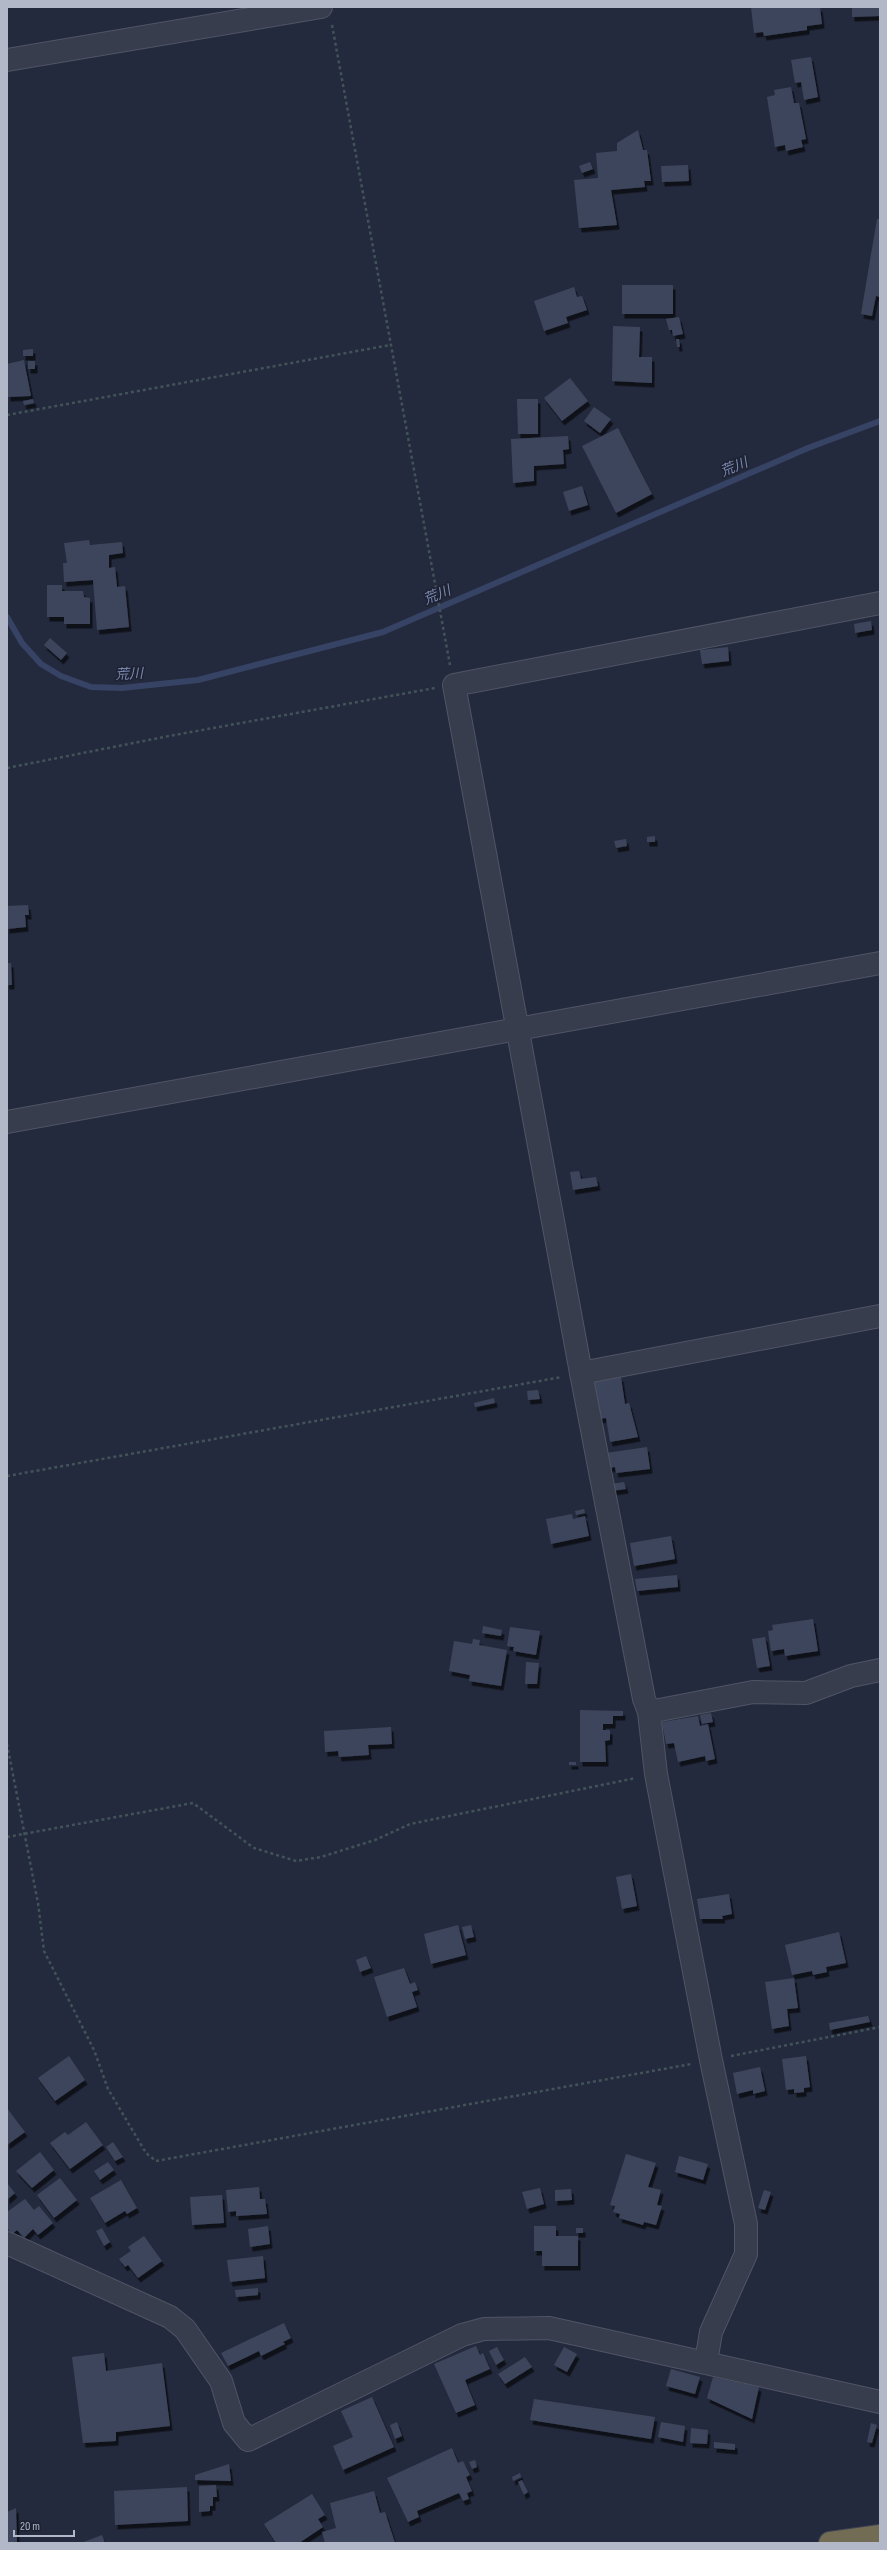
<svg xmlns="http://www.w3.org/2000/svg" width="887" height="2550" viewBox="0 0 887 2550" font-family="'Sofia Sans Condensed','Noto Sans JP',sans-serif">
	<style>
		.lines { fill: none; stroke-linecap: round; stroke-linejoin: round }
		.stream { stroke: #374364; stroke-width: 6 }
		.building { fill: #3e455b; filter: url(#shadow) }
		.minor-casing { stroke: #505565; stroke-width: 24 }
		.highway-casing { stroke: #404555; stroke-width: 24 }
		.path { stroke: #415358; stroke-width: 2.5; stroke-dasharray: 3 3; stroke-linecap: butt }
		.minor { stroke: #383d4d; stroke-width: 22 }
		.highway { stroke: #736c55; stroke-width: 22 }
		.labels { text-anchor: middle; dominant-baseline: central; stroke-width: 3; stroke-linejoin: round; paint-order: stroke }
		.water-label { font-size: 14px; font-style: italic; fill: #7b89b1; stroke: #1d2232 }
	</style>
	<defs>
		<filter id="shadow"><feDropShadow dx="2.5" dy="4.5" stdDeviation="0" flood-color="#0009"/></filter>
	</defs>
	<rect width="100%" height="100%" fill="#242a3d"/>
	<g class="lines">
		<!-- stream -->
		<path class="stream" d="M7 617 22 643 41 664 61 676 91 687 122 688 198 680 383 632 808 448 880 421"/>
	</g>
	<!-- building -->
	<g class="building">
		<path d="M751 7H820L822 24 807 26V30L764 36 763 32 754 33Z"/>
		<path d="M852 7H880V16L852 17Z"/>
		<path d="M811 57 818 97 804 100 801 82 795 83 791 60Z"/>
		<path d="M791 87 794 103H799L806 139 801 140 803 147 786 151 785 145 775 147 767 97 775 95 774 90Z"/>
		<path d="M638 130 643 150H647L651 181H644L645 187 611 190 617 225 579 228 574 180 598 178 596 153 617 151V143Z"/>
		<path d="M590 162 593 169 582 173 579 166Z"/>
		<path d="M688 165 689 181 662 182 661 166Z"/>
		<path d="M877 219H880V297L876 296 872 316 861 314Z"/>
		<rect x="622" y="285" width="51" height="29"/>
		<path d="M574 287 577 297 582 296 587 310 566 317 568 323 544 331 534 301Z"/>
		<path d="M679 317 683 334 673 336 672 330H669L666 319Z"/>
		<path d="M613 326 640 327 639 357H652V383L612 381Z"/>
		<path d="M676 339H679L680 347H677Z"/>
		<path d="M33 349V356H23V350Z"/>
		<path d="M24 360 31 396 8 397 7 364Z"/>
		<rect x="28" y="361" width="7" height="8"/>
		<path d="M570 378 588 401 562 421 544 398Z"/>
		<path d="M33 399 34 403 24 405 23 401Z"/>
		<path d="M517 399H538V434H518Z"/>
		<path d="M594 407 611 419 600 433 584 421Z"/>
		<path d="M618 428 652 494 616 513 582 446Z"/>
		<path d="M568 436 569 449 563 450 564 464 534 466V481L513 483 511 439Z"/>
		<path d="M582 486 588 505 569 511 563 492Z"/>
		<path d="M89 540 90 545 122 542 123 553 109 555V568L115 567 117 587 125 586 129 627 97 630 93 580 64 582 63 563H67L64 543Z"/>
		<path d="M47 585H62V591H83L84 597 90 598V624H64V617H47Z"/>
		<path d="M871 621 872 630 855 633 854 624Z"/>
		<path d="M50 638 67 653 61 660 44 645Z"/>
		<path d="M728 647 729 661 702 664 700 650Z"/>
		<path d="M655 836V842H647V837Z"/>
		<path d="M626 839 627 846 616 848 614 841Z"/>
		<path d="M28 905 29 915H25L26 927 7 929V906Z"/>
		<path d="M7 963H11L12 985H7Z"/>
		<path d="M579 1171 581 1179 596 1177 598 1186 573 1190 570 1172Z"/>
		<path d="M621 1377 625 1404 629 1403 638 1437 610 1442 606 1418 598 1419 592 1382Z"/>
		<path d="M538 1390 540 1399 528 1400 527 1391Z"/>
		<path d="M494 1398 495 1403 475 1407 474 1403Z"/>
		<path d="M647 1447 650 1469 616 1473 615 1467 609 1468 606 1453Z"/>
		<path d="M624 1482 626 1489 612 1491 611 1484Z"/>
		<path d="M584 1509 585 1513 576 1515 575 1511Z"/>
		<path d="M572 1514 573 1519 585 1516 589 1536 551 1544 546 1519Z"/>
		<path d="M671 1536 675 1559 634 1566 630 1543Z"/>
		<path d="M677 1575 678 1587 637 1591 635 1579Z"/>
		<path d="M813 1619 818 1651 785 1656 784 1649 771 1651 768 1631 773 1630 772 1625Z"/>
		<path d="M483 1626 502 1630 501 1636 482 1633Z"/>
		<path d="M510 1627 540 1631 536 1655 513 1651 514 1647 507 1646Z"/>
		<path d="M765 1637 770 1666 757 1668 752 1639Z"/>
		<path d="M473 1639 480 1640 479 1645 507 1650 501 1686 469 1681 470 1675 449 1671 454 1641 472 1644Z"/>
		<path d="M526 1662 539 1663 537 1684H525Z"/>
		<path d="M580 1710 623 1711V1716H613V1724H603V1730H610V1740L605 1741 606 1762H580Z"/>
		<path d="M711 1713 713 1722 702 1724 700 1715Z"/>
		<path d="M698 1716 700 1726 708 1724 715 1759 706 1761 705 1756 678 1762 674 1743 666 1744 662 1722Z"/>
		<path d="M391 1727 392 1744 368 1745 369 1755 339 1757 338 1751 325 1752 324 1731Z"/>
		<rect x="569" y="1762" width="7" height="3"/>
		<path d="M631 1874 637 1906 622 1909 616 1877Z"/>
		<path d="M729 1894 732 1914 722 1916 723 1919H700L697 1899Z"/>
		<path d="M458 1925 466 1955 431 1964 424 1934Z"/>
		<path d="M471 1925 474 1937 465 1939 462 1927Z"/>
		<path d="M839 1932 846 1963 826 1967 827 1972 813 1975 812 1971 792 1975 785 1945Z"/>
		<path d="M366 1956 371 1968 360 1972 356 1960Z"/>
		<path d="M404 1968 410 1984 415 1982 418 1990 412 1992 417 2007 387 2017 374 1977Z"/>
		<path d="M794 1978 798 2008 787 2009 789 2026 772 2029 765 1982Z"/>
		<path d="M868 2016 870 2022 830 2030 829 2023Z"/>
		<path d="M69 2056 85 2080 55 2101 38 2078Z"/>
		<path d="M806 2056 810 2087 804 2088V2092L794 2093V2089L786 2090 782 2059Z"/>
		<path d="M760 2067 765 2091 753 2094V2090L737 2094 733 2073Z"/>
		<path d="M7 2108 25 2132 7 2145Z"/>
		<path d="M86 2122 103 2145 70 2169 50 2143 65 2132 68 2135Z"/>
		<path d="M113 2142 123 2157 115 2161 106 2147Z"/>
		<path d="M40 2152 54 2170 32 2188 16 2171Z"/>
		<path d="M626 2154 656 2163 648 2187 661 2190 657 2205 662 2206 656 2225 644 2222 643 2225 619 2218 620 2214 613 2212 615 2206 610 2205Z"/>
		<path d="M679 2156 708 2164 703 2180 675 2172Z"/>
		<path d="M108 2162 114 2170 100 2180 94 2171Z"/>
		<path d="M60 2178 77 2200 54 2218 37 2195Z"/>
		<path d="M121 2180 137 2208 127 2214 125 2211 105 2223 90 2198Z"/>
		<path d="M7 2183 15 2193 7 2200Z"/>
		<path d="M259 2187 260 2199H265L267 2214 236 2216V2211L228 2212 226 2190Z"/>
		<path d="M540 2188 544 2204 527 2209 522 2192Z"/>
		<path d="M571 2189 572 2200 555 2201V2190Z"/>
		<path d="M764 2190 771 2192 765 2210 758 2208Z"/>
		<path d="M222 2195 224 2223 192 2225 190 2197Z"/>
		<path d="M25 2199 34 2210 39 2206 53 2223 38 2235 33 2229 24 2238 17 2230 12 2234 7 2228V2212Z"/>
		<path d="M268 2226 270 2244 250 2247 248 2229Z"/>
		<path d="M534 2226H556V2236H578V2266H542V2251H534Z"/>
		<path d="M102 2228 110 2242 104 2246 96 2231Z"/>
		<rect x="576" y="2228" width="7" height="5"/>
		<path d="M144 2236 162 2261 138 2278 128 2265 125 2267 119 2259 131 2251 128 2247Z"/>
		<path d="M263 2256 265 2278 230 2282 227 2260Z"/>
		<path d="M258 2288V2295L236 2297 235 2290Z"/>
		<path d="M284 2323 291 2338 283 2342 285 2344 261 2356 259 2351 228 2366 221 2353Z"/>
		<path d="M476 2346 480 2355 483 2353 490 2369 465 2380 475 2405 456 2413 434 2364Z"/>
		<path d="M497 2347 504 2360 496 2365 489 2351Z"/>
		<path d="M564 2347 577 2354 567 2372 554 2365Z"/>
		<path d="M104 2353 106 2371 162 2363 170 2426 116 2432V2441L83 2443 72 2357Z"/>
		<path d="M525 2357 532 2367 505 2384 498 2374Z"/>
		<path d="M671 2369 700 2377 695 2394 666 2386Z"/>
		<path d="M713 2377 759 2387 752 2419 707 2398Z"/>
		<path d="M372 2397 394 2447 343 2470 333 2446 353 2437 341 2411Z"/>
		<path d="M534 2399 655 2417 651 2439 530 2420Z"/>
		<path d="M397 2422 402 2436 395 2439 390 2425Z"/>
		<path d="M661 2422 685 2426 683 2442 658 2437Z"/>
		<path d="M871 2423 877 2425 872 2443 867 2442Z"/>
		<path d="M691 2428 708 2430 707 2444 690 2443Z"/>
		<path d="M714 2442 735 2444V2450L714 2448Z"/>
		<path d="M452 2448 458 2463 463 2461 470 2475 466 2477 472 2491 467 2493 469 2499 463 2501 459 2493 417 2511 419 2517 408 2522 387 2478Z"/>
		<path d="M475 2460 477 2467 472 2469 469 2462Z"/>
		<path d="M229 2464 231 2481 195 2480V2475Z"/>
		<path d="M520 2473 521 2477 513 2481 512 2477Z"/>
		<path d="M522 2480 528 2492 524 2495 518 2482Z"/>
		<path d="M216 2485 217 2497H213V2506H210V2511L199 2512V2486Z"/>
		<path d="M187 2487 188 2521 115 2525 114 2491Z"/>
		<path d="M374 2491 380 2513 385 2512 395 2543H325L322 2532 336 2528 330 2503Z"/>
		<path d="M312 2494 325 2515 318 2519 323 2527 299 2543H276L264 2524Z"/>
		<path d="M16 2508 17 2543H7V2512Z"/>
		<path d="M102 2535 105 2543H81Z"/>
	</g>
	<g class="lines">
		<!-- minor casing -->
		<g class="minor-casing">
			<g id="minor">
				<path d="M7 60 321 7"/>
				<path d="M7 1122 880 963"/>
				<path d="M581 1373 880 1316"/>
				<path d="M649 1712 753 1692 806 1693 851 1676 880 1670"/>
				<path d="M7 2243 170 2317 185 2329 221 2381 234 2423 248 2440 462 2335 484 2329 549 2328 880 2402"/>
				<path d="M706 2362 711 2332 746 2254V2224L711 2060 656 1774 649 1712 644 1699 581 1373 454 685 880 603"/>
			</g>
		</g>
		<!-- highway casing -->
		<g class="highway-casing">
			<path id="highway" d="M830 2543 880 2536"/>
		</g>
		<!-- path -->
		<g class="path">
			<path d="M332 25 450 665"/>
			<path d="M7 415 390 345"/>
			<path d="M7 768 169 736 435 688"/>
			<path d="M7 1476 562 1377"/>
			<path d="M7 1744 38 1903 44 1951 94 2050 108 2089 146 2153 156 2161 691 2064"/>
			<path d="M7 1837 193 1803 254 1848 296 1861 321 1857 375 1840 410 1824 636 1778"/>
			<path d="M731 2056 880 2027"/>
		</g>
		<!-- minor -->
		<use href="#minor" class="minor"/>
		<!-- highway -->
		<use href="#highway" class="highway"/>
	</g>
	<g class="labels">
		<!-- water labels -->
		<g class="water-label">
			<text transform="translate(734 467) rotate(-23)">荒川</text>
			<text transform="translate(437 595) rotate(-23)">荒川</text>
			<text transform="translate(129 674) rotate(-3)">荒川</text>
		</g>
	</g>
	<!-- border -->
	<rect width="887" height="2550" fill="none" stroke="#b3b8c9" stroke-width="16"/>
	<!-- scale -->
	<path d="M14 2530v6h60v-6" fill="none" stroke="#b3b8c9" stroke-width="2"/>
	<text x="20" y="2530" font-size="12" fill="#b3b8c9" stroke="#1d2232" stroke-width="3" paint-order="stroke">20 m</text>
</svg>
